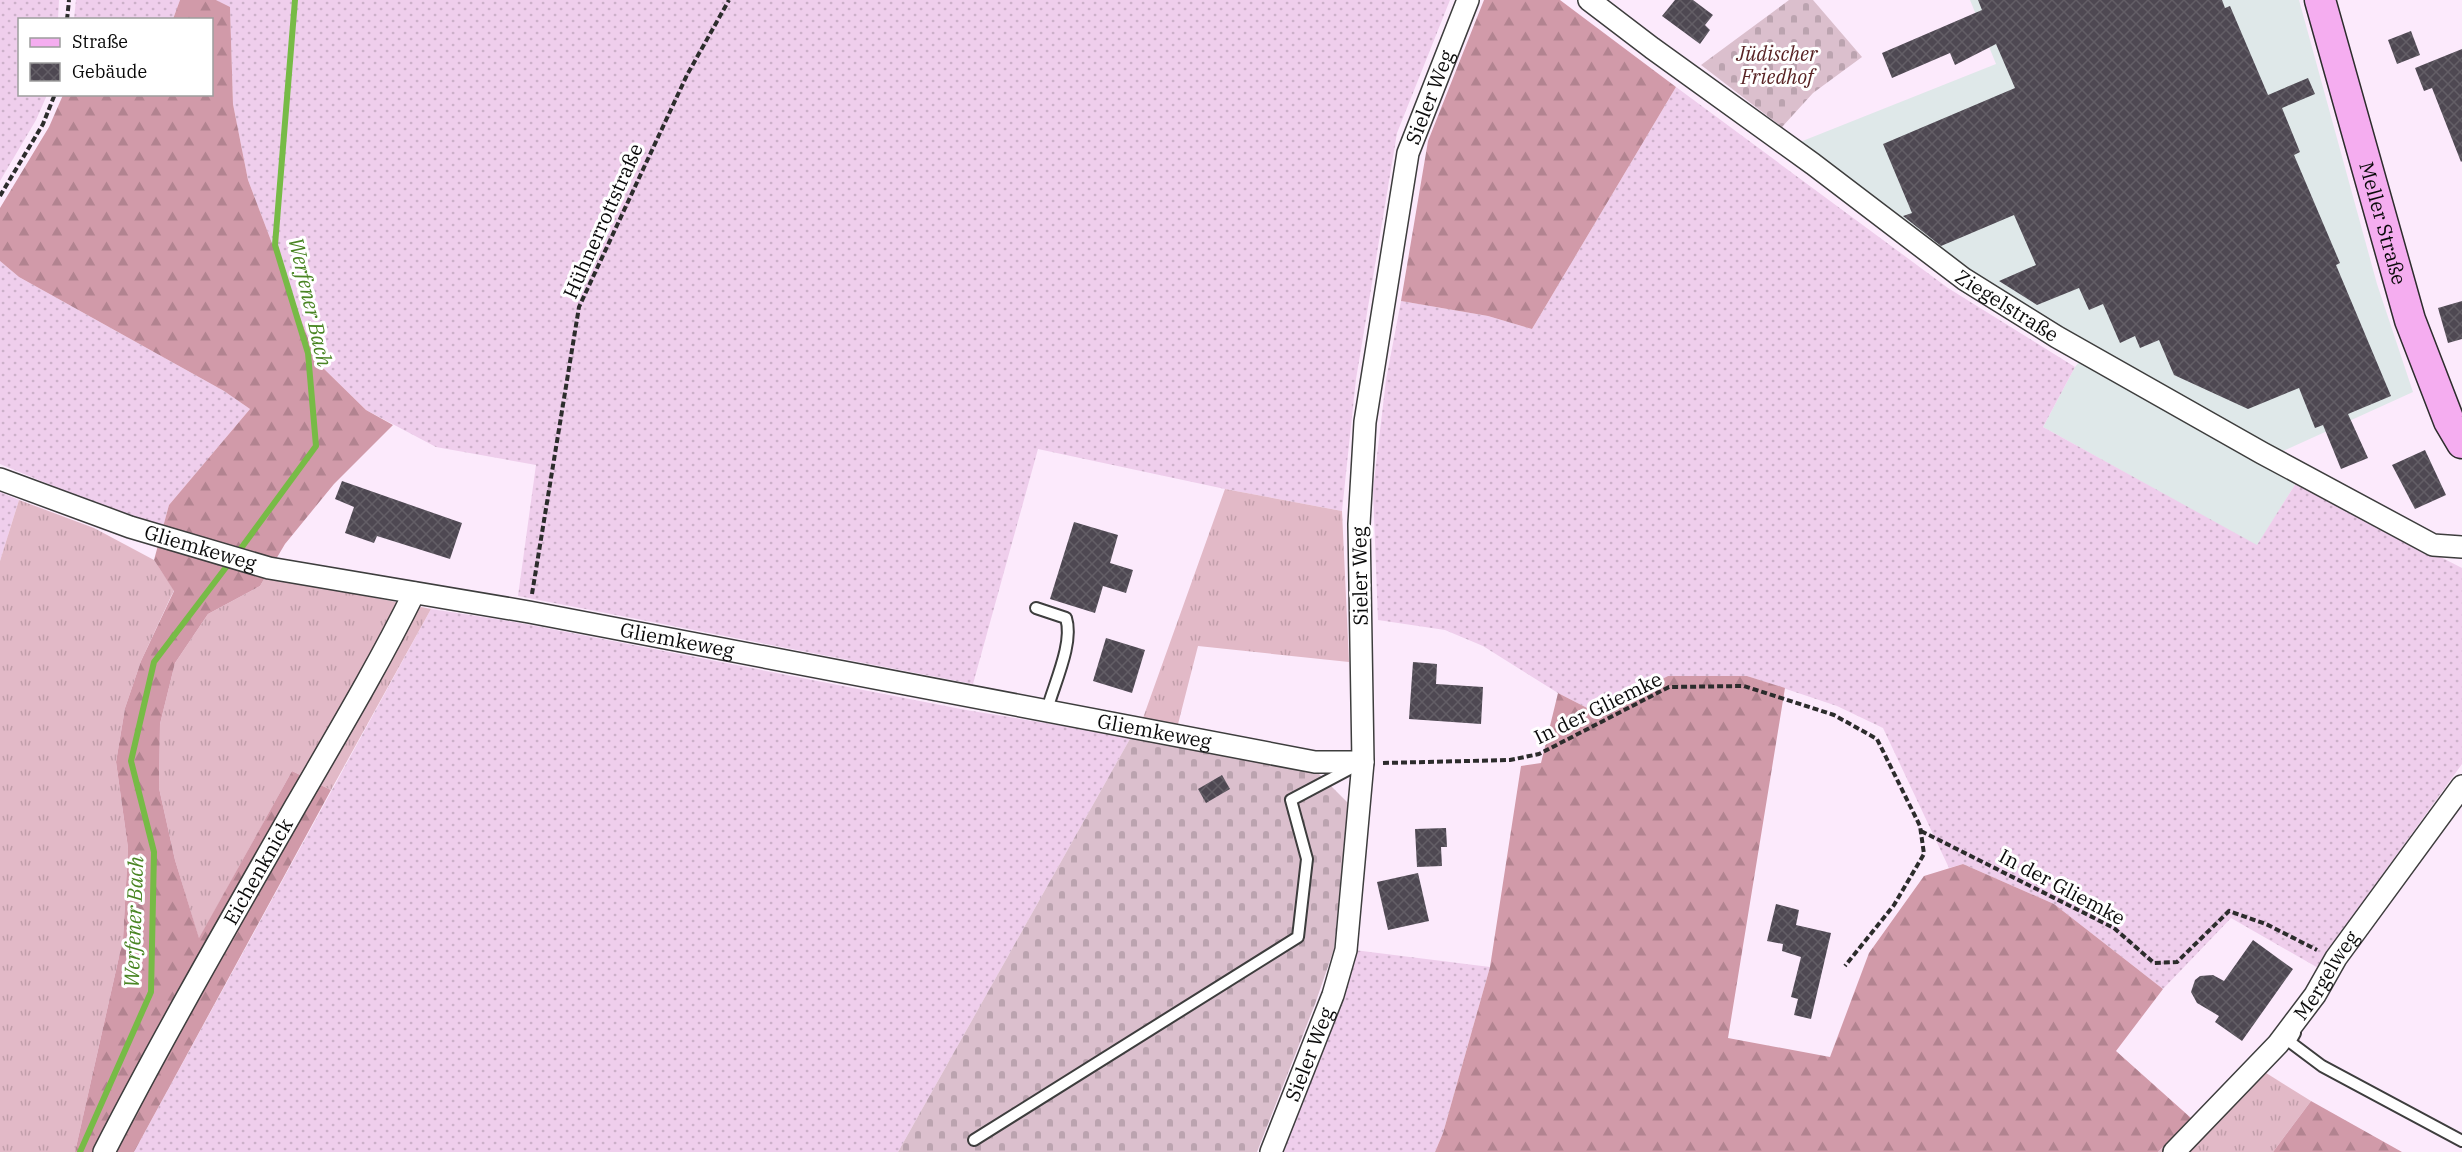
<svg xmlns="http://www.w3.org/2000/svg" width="2462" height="1152" font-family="'IBM Plex Serif',serif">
  <defs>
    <pattern id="farmland-dots" width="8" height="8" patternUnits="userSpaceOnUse" patternTransform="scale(1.5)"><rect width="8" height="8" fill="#efceec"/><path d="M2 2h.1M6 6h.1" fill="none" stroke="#ccb0c9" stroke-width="1.8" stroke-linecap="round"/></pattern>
    <pattern id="grass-tufts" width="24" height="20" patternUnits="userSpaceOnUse" patternTransform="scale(1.5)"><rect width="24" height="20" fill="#e2b9c7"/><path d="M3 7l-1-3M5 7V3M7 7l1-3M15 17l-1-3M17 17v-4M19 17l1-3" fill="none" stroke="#c19eaa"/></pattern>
    <pattern id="forest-firs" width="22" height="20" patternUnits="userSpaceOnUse" patternTransform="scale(1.5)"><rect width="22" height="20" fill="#d19aa9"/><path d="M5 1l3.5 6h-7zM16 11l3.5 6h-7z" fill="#b28390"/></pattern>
    <pattern id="cemetery-stones" width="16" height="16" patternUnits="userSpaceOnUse" patternTransform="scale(1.5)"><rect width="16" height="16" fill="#dbbfcd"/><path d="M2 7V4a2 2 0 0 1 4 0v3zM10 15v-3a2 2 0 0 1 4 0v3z" fill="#bba3af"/></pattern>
    <pattern id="building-cross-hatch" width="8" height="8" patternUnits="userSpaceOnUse" patternTransform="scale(1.5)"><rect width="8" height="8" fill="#4e4852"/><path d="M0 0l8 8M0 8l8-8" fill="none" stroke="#635e66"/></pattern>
  </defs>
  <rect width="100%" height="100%" fill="#fceafc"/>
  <path fill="#dfe8e9" d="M1970,0H2299L2377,284L2413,392L2281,452L2296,483L2257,546L2043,427L2075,367L2091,348L1970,279L1800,142L1996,64Z"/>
  <g fill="url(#farmland-dots)">
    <path d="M0,0H59L58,19L20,20V94L47,95L36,120L0,181Z"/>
    <path d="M76,0H180L173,19H74Z"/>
    <path d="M216,0H1450L1397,133L1356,379L1342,511L1225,489L1038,449L973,684L518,596L536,465L436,447L366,410L317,362L248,180L233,104L230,8Z"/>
    <path d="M1676,87L1948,288L2075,367L2043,427L2257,545L2296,483L2462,568V764L2328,950L2320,969L2231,918L2163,989L2054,904L1963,864L1949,868L1883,728L1837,706L1747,676H1668L1595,712L1558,693L1483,646L1445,630L1378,620L1373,490L1386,380L1401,301L1488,316L1532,329Z"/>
    <path d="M0,261L19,277L224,391L250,409L169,505L162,531L0,464Z"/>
    <path d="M0,492L19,500L0,561Z"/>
    <path d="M431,609L515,622L966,710L1131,737L898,1152H134Z"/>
    <path d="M1354,950L1490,967L1443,1133L1435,1152H1284Z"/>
  </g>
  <g fill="url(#grass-tufts)">
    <path d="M1225,489L1342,511L1349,662L1198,646L1178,724L1143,718Z"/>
    <path d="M19,500L94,528L154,560L174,590L141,661L125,708L116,762L128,848L123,939L75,1152H0V561Z"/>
    <path d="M266,576L431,609L331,790L292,771L199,939L175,860L159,788L160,724L175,663L208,614L260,586Z"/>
    <path d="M2247,1061L2311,1101L2273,1152H2158Z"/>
  </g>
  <g fill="url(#forest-firs)">
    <path d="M180,0H216L230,7L233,104L248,180L317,362L366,410L393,425L334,484L285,544L260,586L208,614L175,663L160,724L159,788L175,860L199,938L292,771L331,790L134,1152H75L123,939L128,848L116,762L125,708L141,661L174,591L154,560L169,505L250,409L224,391L19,277L0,261V208L49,127L63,95L212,94V20L173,19Z"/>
    <path d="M1484,0H1560L1676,87L1532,329L1488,316L1401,301L1428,141Z"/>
    <path d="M1668,676H1747L1785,688L1728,1038L1830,1057L1869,953L1924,876L1963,864L2054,904L2163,989L2116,1051L2191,1118L2158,1152H1435L1443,1133L1490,967L1521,766L1541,763L1558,693L1595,712Z"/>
    <path d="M2311,1101L2402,1152H2273Z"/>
  </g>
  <g fill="url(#cemetery-stones)">
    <path d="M1789,0H1813L1862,57L1813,93L1782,127L1701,65Z"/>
    <path d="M1131,737L1314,769L1348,803L1334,949L1315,1004L1257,1152H898Z"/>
  </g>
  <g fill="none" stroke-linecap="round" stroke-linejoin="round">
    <g stroke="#77bb46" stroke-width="6">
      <path d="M239,551L316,446L308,353L275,245L295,0"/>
      <path d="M80,1152L151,992L154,852L131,761L154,662L227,566"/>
    </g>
  </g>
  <g fill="url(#building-cross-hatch)">
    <path d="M1675,0H1693L1713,15L1705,25L1710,30L1700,44L1662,16Z"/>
    <path d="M1978,0H2222L2225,8L2230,6L2268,95L2308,78L2315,94L2282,108L2300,152L2294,155L2340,263L2336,265L2391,396L2348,414L2368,458L2341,469L2323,425L2315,428L2299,388L2248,409L2174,375L2159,340L2140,348L2135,336L2120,343L2103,304L2089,310L2079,288L2037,305L1999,281L2036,265L2014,215L1941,246L1903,216L1912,213L1883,144L2015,88L1996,44L1955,65L1950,53L1892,78L1882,53L1982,10Z"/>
    <path d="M2411,31L2420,55L2397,64L2388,40Z"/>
    <path d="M2462,49V161L2461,162L2432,88L2424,91L2415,68Z"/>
    <path d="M2462,301V339L2448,343L2438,308Z"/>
    <path d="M2425,450L2446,495L2415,509L2392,465Z"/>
    <path d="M342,481L462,523L450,559L377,536L374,543L345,533L354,507L335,499Z"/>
    <path d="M1074,522L1118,535L1110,563L1133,570L1126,593L1103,586L1095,613L1050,599Z"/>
    <path d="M1106,638L1145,650L1132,693L1093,681Z"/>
    <path d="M1413,662L1437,664L1436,684L1483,687L1481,724L1409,719Z"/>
    <path d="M1222,775L1230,789L1206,803L1198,789Z"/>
    <path d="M1446,828L1447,847H1441L1442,866L1417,867L1415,829Z"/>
    <path d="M1418,873L1429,921L1388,930L1377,882Z"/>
    <path d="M1776,904L1799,910L1796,925L1831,933L1811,1019L1794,1015L1798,999L1791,997L1801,957L1782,951L1783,944L1767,941Z"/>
    <path d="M2253,940L2293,969L2242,1041L2215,1022L2219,1016L2197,1003L2191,992L2195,980L2200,976L2213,975L2224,981Z"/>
  </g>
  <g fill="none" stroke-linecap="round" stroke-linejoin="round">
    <defs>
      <g id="lane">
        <path d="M1036,608L1066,618C1074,643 1054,684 1047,710"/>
        <path d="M2295,1033L2290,1042L2322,1066L2462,1141"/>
        <path d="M974,1140L1298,937L1307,859L1291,800L1355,766"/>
      </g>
      <g id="street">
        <path id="s1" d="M1589,0L1652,48L1813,164L1964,279L2057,337L2262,453L2433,545L2462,547"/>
        <path id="s2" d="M0,479L130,527L269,568L529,612L1315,762H1363"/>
        <path id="s3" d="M104,1152C164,1035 230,921 295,807C336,736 378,666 414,593"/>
        <path id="s4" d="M1271,1152L1333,995L1346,950L1363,762L1359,524L1365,422L1408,153L1468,0"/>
        <path id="s5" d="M2174,1152L2278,1044L2315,995L2336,958L2462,786"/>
      </g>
      <g id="secondary">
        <path id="s6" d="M2320,0L2410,320L2449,421L2462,443"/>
      </g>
    </defs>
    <use href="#lane" stroke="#3d3d3d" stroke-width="14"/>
    <use href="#street" stroke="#3d3d3d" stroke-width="24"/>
    <use href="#secondary" stroke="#2c2c2c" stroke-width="33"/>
    <g stroke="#2c2c2c" stroke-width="4" stroke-dasharray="6 3" stroke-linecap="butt">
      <path d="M67,20L69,0"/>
      <path d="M0,196L43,124L55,94"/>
      <path d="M532,594L579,307L687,75L729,0"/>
      <path d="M1383,763L1510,760L1539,754L1669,687L1744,686L1834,715L1877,739L1920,826L1924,854L1894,905L1845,966"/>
      <path d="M1921,831L2114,928L2154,963L2177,962L2229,911L2266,924L2317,950"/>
    </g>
    <use href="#lane" stroke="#fff" stroke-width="10"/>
    <use href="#street" stroke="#fff" stroke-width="21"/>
    <use href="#secondary" stroke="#f5adf0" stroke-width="30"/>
  </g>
  <g text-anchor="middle" stroke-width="6" stroke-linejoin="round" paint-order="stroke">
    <g font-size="20" font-style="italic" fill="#592425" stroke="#fff">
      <text x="1777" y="61">Jüdischer<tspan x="1777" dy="23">Friedhof</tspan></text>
    </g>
    <g font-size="20" fill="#0a0a0a" stroke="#fff">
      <text dy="7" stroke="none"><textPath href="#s4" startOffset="1077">Sieler Weg</textPath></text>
      <text transform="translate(603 221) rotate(-66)" y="7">Hühnerrottstraße</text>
      <text dy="7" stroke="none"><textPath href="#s6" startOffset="232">Meller Straße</textPath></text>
      <text dy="7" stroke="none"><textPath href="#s1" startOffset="518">Ziegelstraße</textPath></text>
      <text dy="7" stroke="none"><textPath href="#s2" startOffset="212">Gliemkeweg</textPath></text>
      <text transform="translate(1360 576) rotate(-91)" y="7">Sieler Weg</text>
      <text dy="7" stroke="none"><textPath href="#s2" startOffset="698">Gliemkeweg</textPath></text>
      <text transform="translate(1598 708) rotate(-26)" y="7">In der Gliemke</text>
      <text dy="7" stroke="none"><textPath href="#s2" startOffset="1184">Gliemkeweg</textPath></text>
      <text dy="7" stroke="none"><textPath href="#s3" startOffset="320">Eichenknick</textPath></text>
      <text transform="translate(2062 887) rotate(28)" y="7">In der Gliemke</text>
      <text dy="7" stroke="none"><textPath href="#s5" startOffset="234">Mergelweg</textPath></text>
      <text dy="7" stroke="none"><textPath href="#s4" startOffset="105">Sieler Weg</textPath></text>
    </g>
    <g font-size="21" font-style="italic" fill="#498523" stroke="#fff">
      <text transform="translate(310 302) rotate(77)" y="7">Werfener Bach</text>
      <text transform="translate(134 922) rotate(-88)" y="7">Werfener Bach</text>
    </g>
  </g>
  <rect x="18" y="18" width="195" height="78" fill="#ffffff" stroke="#9d9d9d" stroke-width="1.5"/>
  <rect x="30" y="38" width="30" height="9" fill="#f5adf0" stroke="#9d9d9d" stroke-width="1.5"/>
  <text x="72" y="48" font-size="18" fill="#0a0a0a">Straße</text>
  <rect x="30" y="63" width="30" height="18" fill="url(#building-cross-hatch)" stroke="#9d9d9d" stroke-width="1.5"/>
  <text x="72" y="78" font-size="18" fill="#0a0a0a">Gebäude</text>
</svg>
